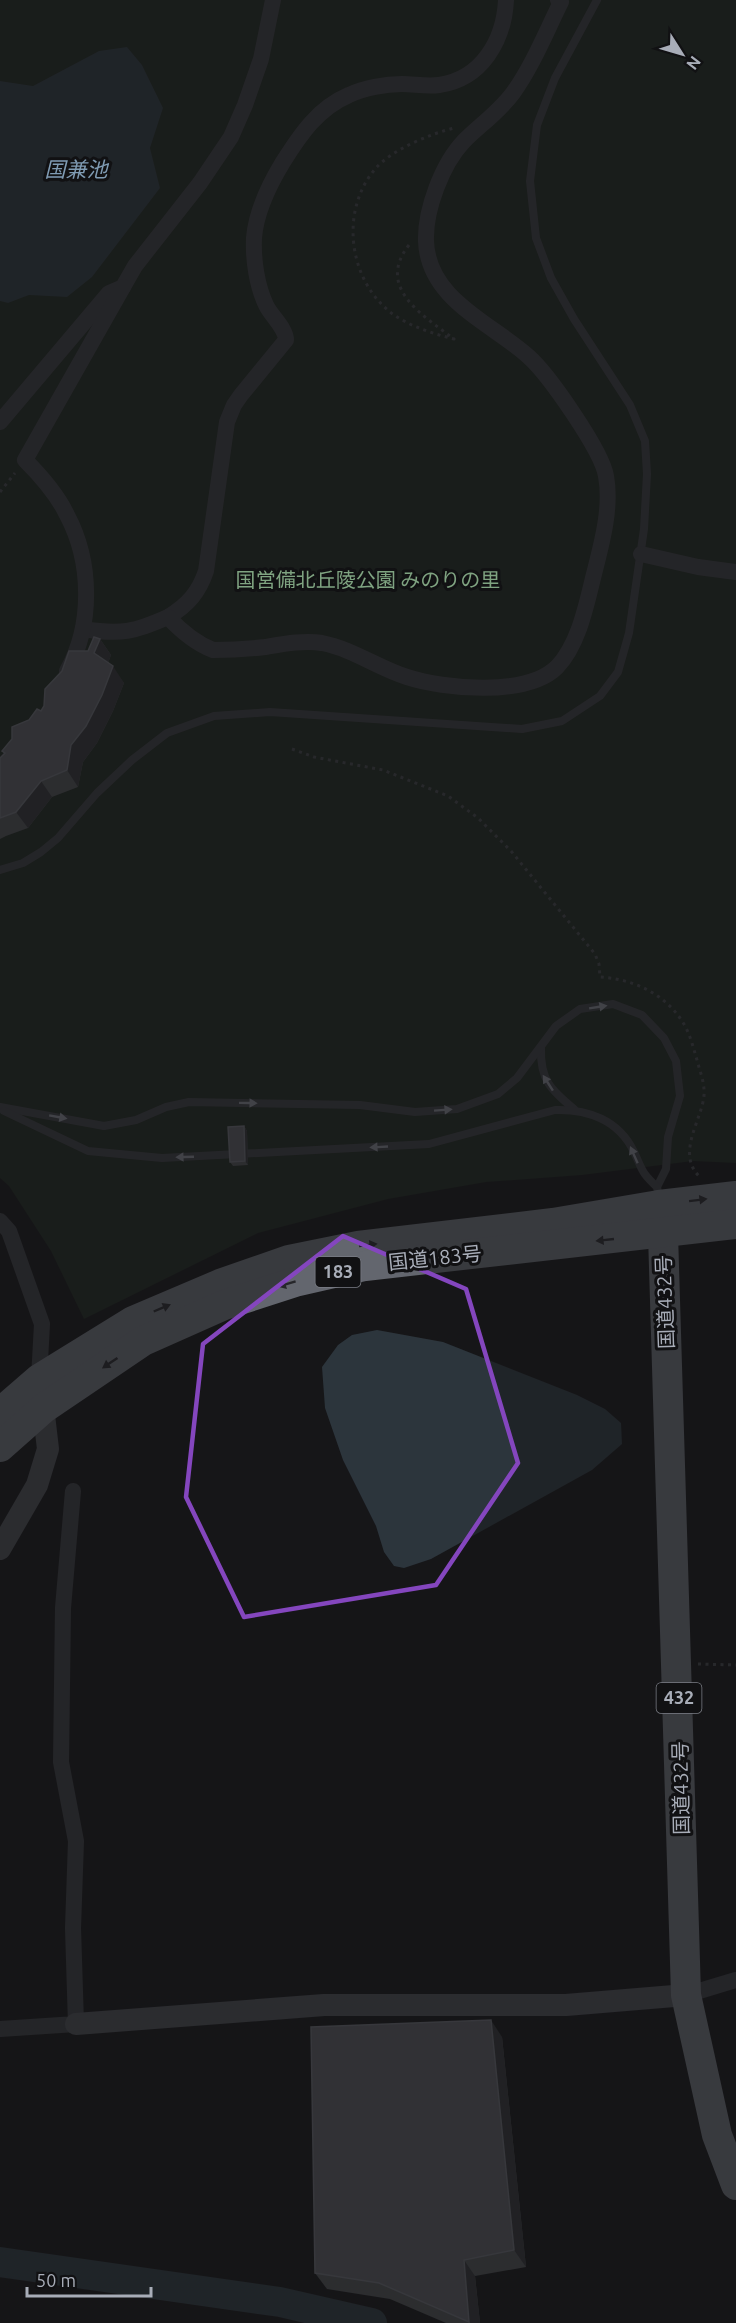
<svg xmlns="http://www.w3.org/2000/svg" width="736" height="2323" font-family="Ubuntu,'Noto Sans JP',sans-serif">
  <rect width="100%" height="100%" fill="#161618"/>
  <path fill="#1e261f" d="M0,0H736V1163L693,1161L582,1175L486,1182L388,1199L258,1233L84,1319L51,1251L9,1186L0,1178Z"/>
  <g fill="#2c353c">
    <path d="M127,47L142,65L163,108L150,148L160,188L92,277L67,297L29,295L8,303L0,301V81L33,86L99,51Z"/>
    <path d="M377,1330L443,1342L577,1395L605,1409L621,1423L622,1444L592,1470L431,1559L404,1568L394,1566L384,1552L376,1526L343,1460L325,1408L322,1367L338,1345L352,1335Z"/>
  </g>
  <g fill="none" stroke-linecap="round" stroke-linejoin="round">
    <path stroke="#2c353c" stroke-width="30" d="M0,2262L280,2302L372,2323"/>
    <g stroke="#3d3f44" stroke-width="3" stroke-dasharray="3 4.5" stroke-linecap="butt">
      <path d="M409,245C375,288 424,316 454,339C434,334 412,327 394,315C348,282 339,210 376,168C393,149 430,134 454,128"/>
      <path d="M0,492L15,473"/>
      <path d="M292,749L314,757L383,770L448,796L478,818L511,851L595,954L599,964L600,977C632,979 664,993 682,1021C690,1033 693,1047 697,1060C700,1072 705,1083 704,1096C701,1122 675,1155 701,1178"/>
      <path d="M698,1664L736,1665"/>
    </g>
    <g stroke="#37383d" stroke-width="8">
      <path d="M0,870L23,863L41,852L58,838L97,793L132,760L167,733L214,716L270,712L522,729L562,721L600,696L618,672L629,633L644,529L647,474L645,441L630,405L574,319L551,278L536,238L530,181L537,125L555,78L597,0"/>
      <path d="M541,1048C540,1080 551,1090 574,1109"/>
      <path d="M0,1107L104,1126L136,1120L166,1107L189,1102L360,1105L415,1112L457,1109L498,1094L517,1078L556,1026L580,1009L613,1004L642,1015L664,1038L676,1061L680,1096L668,1137L666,1169L657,1187"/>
      <path d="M4,1111L88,1151L162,1158L429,1144L555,1110C588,1109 619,1120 634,1152C643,1171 641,1172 657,1187L658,1192"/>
    </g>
    <g stroke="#37383d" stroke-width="16">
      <path d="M0,422L109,293L123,287L135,266L200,183L231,137L245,105L261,59L273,0"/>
      <path d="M641,554L698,567L736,572"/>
      <path d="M168,617C188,605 199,592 206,571L227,422L234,405L241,395L286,340C286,328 271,316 266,305C257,286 253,260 254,238C256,211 269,185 283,162C300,135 318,108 349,95C364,88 385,84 402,84C414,84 427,87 439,85C482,79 504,40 506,0"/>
      <path d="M83,629C121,635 134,632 168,617C181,631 195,643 213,650C231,650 248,649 265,647C283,644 304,640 322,643C353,649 378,668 407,677C444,689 527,697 557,667C578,645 586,607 593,578C601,546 612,509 606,476C602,451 549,375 529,357C492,323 428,300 426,241C425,210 442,164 464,141C480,125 499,112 513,93C533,65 546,32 561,2L558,0"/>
      <path d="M67,671C93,625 92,562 67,515C57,494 41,476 25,460L123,287"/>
      <path d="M0,1221L9,1231L42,1324L39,1379"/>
      <path d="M686,1995L736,1980"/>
      <path d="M0,2029L76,2024L73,1928L76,1841L61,1762L63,1608L73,1491"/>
    </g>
    <g stroke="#45474d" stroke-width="22">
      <path d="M0,1549L37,1485L48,1449L42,1398"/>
      <path d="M76,2024L324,2005H566L686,1995"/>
    </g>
    <g stroke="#63666e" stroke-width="30">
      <path d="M659,1205L663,1234L686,1995L717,2135L736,2185"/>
      <path d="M0,1413L39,1379L133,1321L220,1284L289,1260L358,1246L553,1223L659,1205L736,1196"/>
      <path d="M0,1447L44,1408L143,1341L224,1305L295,1282L365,1266L736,1224"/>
    </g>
  </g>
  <g fill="#47494d">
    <path d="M100,639L111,655L108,663L124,683L113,711L97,743L83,762L78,787L52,797L28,828L6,836L0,839V758L4,754L2,751L29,720L41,711Z"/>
    <path d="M244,1126L247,1131L248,1165L233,1166L230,1162Z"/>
    <path d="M502,2037L526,2267L475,2276L480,2323H446L390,2299L327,2289L315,2273Z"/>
  </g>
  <g fill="#2f3033">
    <path d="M100,639L111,655L106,669L94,653Z"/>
    <path d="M113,666L124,683L113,711L97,743L83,762L78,787L67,770L71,745Z"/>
    <path d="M41,781L52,797L28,828L16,812Z"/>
    <path d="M244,1126L247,1131L248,1165L245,1161Z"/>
    <path d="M491,2020L502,2037L526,2267L514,2250Z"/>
    <path d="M464,2260L475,2276L480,2323H470L469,2322Z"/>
  </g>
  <g fill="#525359" stroke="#5f6168" stroke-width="1.5">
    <path d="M94,637L100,639L94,653L113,666L102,695L86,726L71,745L67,770L41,781L16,812L0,818V758L5,753L2,751L12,739V727L29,720L37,709L41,711L44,706L45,689L62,671L69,651H88Z"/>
    <path d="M244,1126L245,1161L230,1162L228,1127Z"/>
    <path d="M491,2020L514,2250L464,2260L469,2322L379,2283L315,2273L311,2027Z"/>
  </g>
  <defs><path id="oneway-solid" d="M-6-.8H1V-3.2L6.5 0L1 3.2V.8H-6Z" transform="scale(1.5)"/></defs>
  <g fill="#757881">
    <use href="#oneway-solid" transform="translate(598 1007) rotate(-9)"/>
    <use href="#oneway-solid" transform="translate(548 1083) rotate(-123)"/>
    <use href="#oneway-solid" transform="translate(248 1103) rotate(1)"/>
    <use href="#oneway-solid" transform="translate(443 1110) rotate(-4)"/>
    <use href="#oneway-solid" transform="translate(58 1117) rotate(10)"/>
    <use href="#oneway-solid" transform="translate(379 1147) rotate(177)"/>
    <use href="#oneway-solid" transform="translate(634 1155) rotate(-114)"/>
    <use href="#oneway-solid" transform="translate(185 1157) rotate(178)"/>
  </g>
  <g fill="#26262a">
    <use href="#oneway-solid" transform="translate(698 1200) rotate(-7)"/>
    <use href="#oneway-solid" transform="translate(605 1240) rotate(174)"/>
    <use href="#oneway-solid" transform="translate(368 1245) rotate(-7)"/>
    <use href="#oneway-solid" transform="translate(287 1284) rotate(163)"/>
    <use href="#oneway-solid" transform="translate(162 1308) rotate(-23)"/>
    <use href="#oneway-solid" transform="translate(110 1363) rotate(146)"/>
  </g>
  <path d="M0 0H736V2323H0ZM343,1236L466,1289L518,1463L436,1585L244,1617L186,1497L203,1344Z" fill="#161618" fill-opacity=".55" fill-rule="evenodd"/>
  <path fill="none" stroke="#8446be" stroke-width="4.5" stroke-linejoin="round" d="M343,1236L466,1289L518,1463L436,1585L244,1617L186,1497L203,1344Z"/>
  <g text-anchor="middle" stroke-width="6" stroke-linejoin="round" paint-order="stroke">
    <g fill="#111113" stroke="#7b7e86" stroke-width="1.5">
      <rect x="315.5" y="1257" width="45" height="30" rx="4.5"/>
      <rect x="656.5" y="1683" width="45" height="30" rx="4.5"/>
    </g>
    <g font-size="18" font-weight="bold" fill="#a8adb8">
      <text x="338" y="1278">183</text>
      <text x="679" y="1704">432</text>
    </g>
    <g font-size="20" fill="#7fa381" stroke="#111113">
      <text x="368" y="587">国営備北丘陵公園 みのりの里</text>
    </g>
    <g font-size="20" fill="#a8adb8" stroke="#111113">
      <text transform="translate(435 1258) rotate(-6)" y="7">国道183号</text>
      <text transform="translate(665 1302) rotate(-92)" y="7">国道432号</text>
      <text transform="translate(681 1788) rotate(-91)" y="7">国道432号</text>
    </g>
    <g font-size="21" font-style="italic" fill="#7f9bb3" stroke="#111113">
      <text x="76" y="177">国兼池</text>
    </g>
  </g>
  <g transform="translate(682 54) rotate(127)" stroke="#111113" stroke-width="4.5" paint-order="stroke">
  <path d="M0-4.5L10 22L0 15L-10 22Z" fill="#a8adb8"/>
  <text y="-9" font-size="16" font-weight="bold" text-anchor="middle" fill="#a8adb8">N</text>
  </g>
  <path d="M27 2287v9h124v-9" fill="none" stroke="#a8adb8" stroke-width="3"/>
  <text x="36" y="2287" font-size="18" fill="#a8adb8" stroke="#111113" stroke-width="4.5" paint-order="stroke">50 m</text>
</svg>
